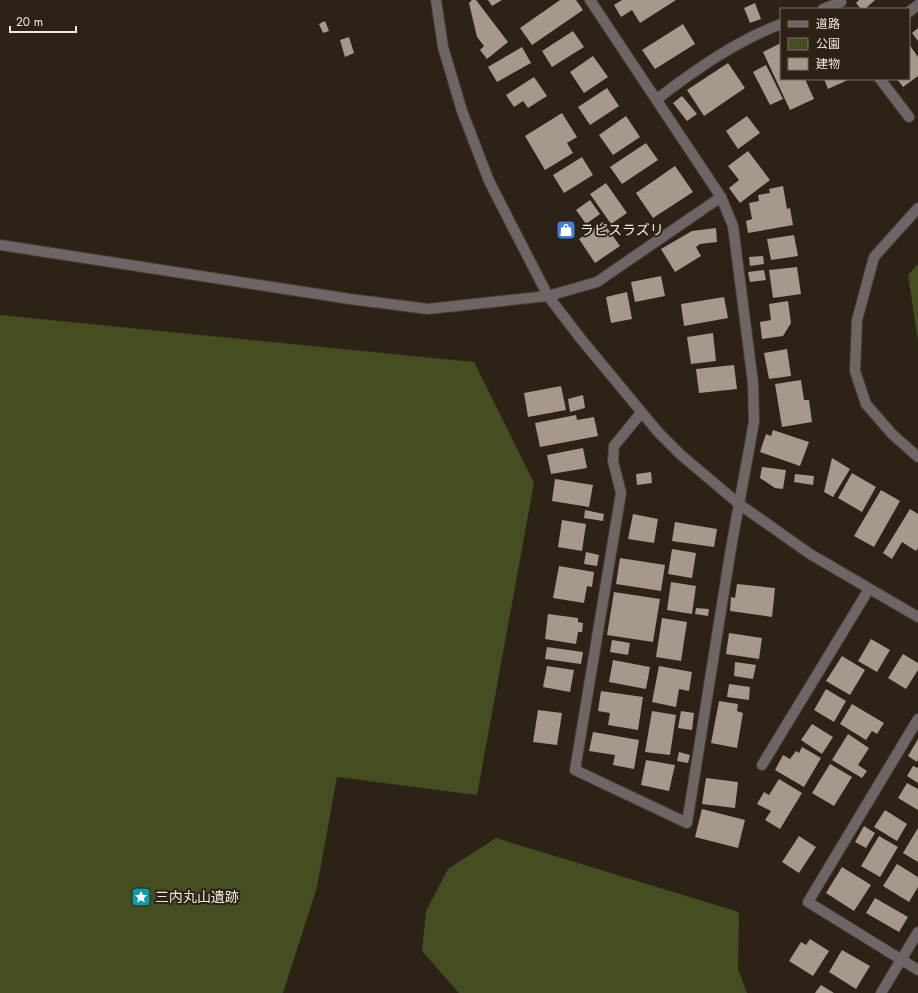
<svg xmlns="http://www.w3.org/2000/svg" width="918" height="993" font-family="Jost,'Noto Sans JP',sans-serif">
  <rect width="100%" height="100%" fill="#2d2216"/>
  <g fill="#454e21">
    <path d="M918,264V341L908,275Z"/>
    <path d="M0,315L474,362L534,483L477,795L337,777L317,887L283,993H0Z"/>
    <path d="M496,838L739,912L738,969L747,993H459L422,951L426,911L448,869Z"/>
  </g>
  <g fill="#a6988a">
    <path d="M472,0H476L508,42L487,59L480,50L484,46L477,37L469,3Z"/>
    <path d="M488,0H502L492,6Z"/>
    <path d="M560,0H576L583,10L532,45L520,28Z"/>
    <path d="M622,0H676L640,23L632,10L621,17L614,5Z"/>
    <path d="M859,0H875L865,9H861L856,3Z"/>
    <path d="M755,3L761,19L750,23L744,8Z"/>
    <path d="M325,21L329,31L323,33L319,24Z"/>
    <path d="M683,24L695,44L655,69L642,50Z"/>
    <path d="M918,28V41L912,33Z"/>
    <path d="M573,31L584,47L552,67L542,51Z"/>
    <path d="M349,37L354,53L345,57L340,40Z"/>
    <path d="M781,43V79H805L814,99L790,110L763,52Z"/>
    <path d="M909,44L918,57V76L903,87L897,79H909Z"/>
    <path d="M522,47L531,63L497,82L488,67Z"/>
    <path d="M593,56L608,77L584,93L570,72Z"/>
    <path d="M728,63L745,88L704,116L687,90Z"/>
    <path d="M766,65L783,99L770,105L753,72Z"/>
    <path d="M534,77L547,96L528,108L523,101L514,107L506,95Z"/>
    <path d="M824,79H850L828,89Z"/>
    <path d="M607,88L619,106L590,125L578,107Z"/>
    <path d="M682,96L697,114L687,121L673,103Z"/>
    <path d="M562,113L577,137L567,143L573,153L545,170L525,136Z"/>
    <path d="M626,116L640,137L613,155L599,135Z"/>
    <path d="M747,116L760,133L738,149L726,131Z"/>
    <path d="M646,143L658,160L622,184L610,167Z"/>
    <path d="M748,151L770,180L740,203L729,188L739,180L728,166Z"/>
    <path d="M582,157L593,175L564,193L553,175Z"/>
    <path d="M675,166L693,192L653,218L636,193Z"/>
    <path d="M606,183L627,213L611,224L590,194Z"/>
    <path d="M783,186L787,209L790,208L793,225L748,233L746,221L752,219L749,203L759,201L758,195L770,193L769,189Z"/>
    <path d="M590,200L600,214L586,224L576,210Z"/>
    <path d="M603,222L620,246L595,263L579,239Z"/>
    <path d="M716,228L717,242L700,244L696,247L701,256L675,272L661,249L692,231Z"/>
    <path d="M794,235L798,256L771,260L767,239Z"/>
    <path d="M763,256L764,264L750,266L749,257Z"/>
    <path d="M797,267L801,294L773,298L769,270Z"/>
    <path d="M764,270L766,280L750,282L748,272Z"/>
    <path d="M661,276L665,296L635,302L631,282Z"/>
    <path d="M627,292L632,319L611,323L606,297Z"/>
    <path d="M724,297L728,318L684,326L681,304Z"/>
    <path d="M788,301L791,323L783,336L762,339L760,322L771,320L769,304Z"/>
    <path d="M713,333L716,361L691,364L687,337Z"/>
    <path d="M787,349L791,376L769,379L764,353Z"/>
    <path d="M734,365L737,389L699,393L696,369Z"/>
    <path d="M801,380L804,400H809L812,422L782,427L775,384Z"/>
    <path d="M561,386L566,410L528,417L524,393Z"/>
    <path d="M583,395L585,408L570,412L568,399Z"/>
    <path d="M576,415L577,420L594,417L598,436L540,447L535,423Z"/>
    <path d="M773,430L809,442L800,466L760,452L766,434L771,436Z"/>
    <path d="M583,448L587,468L551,474L547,455Z"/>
    <path d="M832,458L850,469L833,497L824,492Z"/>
    <path d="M762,467L786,470L783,489L775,488L760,478Z"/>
    <path d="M651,472L652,483L637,485L636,474Z"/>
    <path d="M852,473L876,487L862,512L838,498Z"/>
    <path d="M795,474L814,476L813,485L794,482Z"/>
    <path d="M555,479L593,485L589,507L552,501Z"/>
    <path d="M881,490L900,501L874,547L854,536Z"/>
    <path d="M910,509L918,514V548L916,551L902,542L892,559L883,553Z"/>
    <path d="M585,510L604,514L603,521L584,518Z"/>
    <path d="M633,514L658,519L654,543L628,539Z"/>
    <path d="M562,520L586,524L582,551L558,547Z"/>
    <path d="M675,522L717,529L714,547L672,541Z"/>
    <path d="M672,549L696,553L692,578L668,574Z"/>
    <path d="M586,552L599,555L597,566L584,564Z"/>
    <path d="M620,558L665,565L661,591L616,584Z"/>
    <path d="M559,566L594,572L592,587L587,586L584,603L553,598Z"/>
    <path d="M671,582L696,586L692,614L667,610Z"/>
    <path d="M737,584L775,588L772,617L730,611L731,597L735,598Z"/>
    <path d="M614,592L660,599L653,642L607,635Z"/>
    <path d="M696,608L709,609L708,616L695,614Z"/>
    <path d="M548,614L578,618V622L583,623L582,632H578L576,644L545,639Z"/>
    <path d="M662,618L687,622L681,661L656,657Z"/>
    <path d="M729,633L762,638L759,659L726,654Z"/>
    <path d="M871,639L890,650L877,672L858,661Z"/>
    <path d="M612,640L630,643L628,655L610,652Z"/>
    <path d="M547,647L583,652L581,664L545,659Z"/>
    <path d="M903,654L918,663V670L906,689L888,678Z"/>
    <path d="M842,656L865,670L850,695L826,681Z"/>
    <path d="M613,660L650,667L646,689L609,682Z"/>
    <path d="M735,662L756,665L753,679L734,676Z"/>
    <path d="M547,666L574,670L570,692L543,687Z"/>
    <path d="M659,666L692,672L689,691L679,689L676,707L652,702Z"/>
    <path d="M729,684L750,687L749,700L727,697Z"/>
    <path d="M826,689L846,701L834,722L814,710Z"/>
    <path d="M601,691L643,697L638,730L608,725L610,713L598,711Z"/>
    <path d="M719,701L738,704L737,711L743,713L737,748L711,743Z"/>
    <path d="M852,704L884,723L877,734L872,731L866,740L840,724Z"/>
    <path d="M538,710L562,713L557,745L533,742Z"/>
    <path d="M652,711L676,715L670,755L645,752Z"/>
    <path d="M681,711L694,713L692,730L678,728Z"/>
    <path d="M812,724L833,737L822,754L801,740Z"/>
    <path d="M593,732L639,740L634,769L613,765L615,755L589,751Z"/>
    <path d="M848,734L869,748L858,765L867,771L862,778L832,760Z"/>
    <path d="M918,739V759L917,762L908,756Z"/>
    <path d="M802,747L821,758L804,787L775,770L783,755L790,759L796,751L799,753Z"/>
    <path d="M679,752L690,755L688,763L677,761Z"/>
    <path d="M646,760L675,765L669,791L641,785Z"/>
    <path d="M830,764L852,777L834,806L812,793Z"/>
    <path d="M913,766L918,768V783L907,776Z"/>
    <path d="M706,778L738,782L735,808L702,804Z"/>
    <path d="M779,779L802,793L780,829L765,820L771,811L757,804L764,792L769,795Z"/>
    <path d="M907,783L918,789V810L898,798Z"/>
    <path d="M702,809L745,820L738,848L695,837Z"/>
    <path d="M885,810L907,824L897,841L874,827Z"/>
    <path d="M864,826L875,833L866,848L855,842Z"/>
    <path d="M918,828V862L903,853Z"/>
    <path d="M799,836L816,847L799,873L782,862Z"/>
    <path d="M879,836L898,847L880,877L861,866Z"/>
    <path d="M897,864L918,877V887L909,902L883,886Z"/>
    <path d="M842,867L871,885L854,911L826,893Z"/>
    <path d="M875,898L908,917L899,932L866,913Z"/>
    <path d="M810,939L829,951L813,976L789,961L801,942L806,945Z"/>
    <path d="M842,950L870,966L856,989L829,972Z"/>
    <path d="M821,985L834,993H815Z"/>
  </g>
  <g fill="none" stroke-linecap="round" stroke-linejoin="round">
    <defs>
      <g id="minor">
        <path d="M436,0L443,47L462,111L489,181L548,296L581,339L658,432L681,455L739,504L810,554L918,617"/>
        <path d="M590,0L721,197L733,226L753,383L754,422L731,548L687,823L575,770L621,493L613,461L614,446L641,413"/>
        <path d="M823,9L841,2"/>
        <path d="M909,12L918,5"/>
        <path d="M880,79L909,117"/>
        <path d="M657,99C695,70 736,41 781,24"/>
        <path d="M918,208L874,257L857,320L855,371L866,404L892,434L918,457"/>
        <path d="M0,245L350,299L428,309L548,296L597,282L721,197"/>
        <path d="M918,719L808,902L918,970"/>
        <path d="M762,765L869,589"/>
        <path d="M881,993L918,932"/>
      </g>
    </defs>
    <use href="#minor" stroke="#483e32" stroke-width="12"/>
    <use href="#minor" stroke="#6e6567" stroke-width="10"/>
  </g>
  <defs>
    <symbol id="shop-square" viewBox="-11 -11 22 22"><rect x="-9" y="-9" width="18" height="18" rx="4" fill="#3f7fe0" stroke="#2d2216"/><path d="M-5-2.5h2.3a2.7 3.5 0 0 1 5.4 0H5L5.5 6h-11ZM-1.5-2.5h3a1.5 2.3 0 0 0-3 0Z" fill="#fff"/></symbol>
    <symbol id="sight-square" viewBox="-11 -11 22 22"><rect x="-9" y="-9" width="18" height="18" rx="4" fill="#0f9aa8" stroke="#2d2216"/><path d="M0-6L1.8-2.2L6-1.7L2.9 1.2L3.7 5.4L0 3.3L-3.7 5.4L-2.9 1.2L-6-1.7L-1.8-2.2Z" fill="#fff"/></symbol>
  </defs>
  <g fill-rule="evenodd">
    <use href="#shop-square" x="555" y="219" width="22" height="22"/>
    <use href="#sight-square" x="130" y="886" width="22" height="22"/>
  </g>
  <g text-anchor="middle" stroke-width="4" stroke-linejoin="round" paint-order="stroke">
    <g font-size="14" fill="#f0e8e0" stroke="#2d2216" text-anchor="start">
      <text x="580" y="235">ラピスラズリ</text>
      <text x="155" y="902">三内丸山遺跡</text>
    </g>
  </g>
  <rect x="780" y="8" width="130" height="72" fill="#2d2216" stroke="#7b7167"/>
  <rect x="788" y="21" width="20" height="6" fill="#6e6567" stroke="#7b7167"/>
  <text x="816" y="28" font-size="12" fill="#f0e8e0">道路</text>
  <rect x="788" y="38" width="20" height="12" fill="#454e21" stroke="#7b7167"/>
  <text x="816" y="48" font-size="12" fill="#f0e8e0">公園</text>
  <rect x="788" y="58" width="20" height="12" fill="#a6988a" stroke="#7b7167"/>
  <text x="816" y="68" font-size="12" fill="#f0e8e0">建物</text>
  <path d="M10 26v6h66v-6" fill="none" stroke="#f0e8e0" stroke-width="2"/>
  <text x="16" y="26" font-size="12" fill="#f0e8e0" stroke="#2d2216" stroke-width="3" paint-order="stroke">20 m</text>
</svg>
